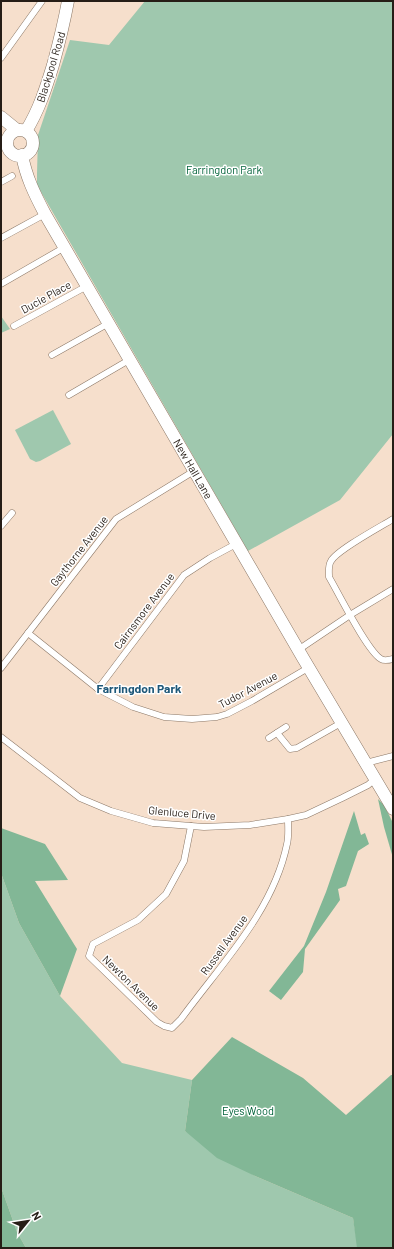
<svg xmlns="http://www.w3.org/2000/svg" width="394" height="1249" font-family="Barlow,sans-serif">
  <rect width="100%" height="100%" fill="#f6dfcc"/>
  <g fill="#9fc8ae">
    <path d="M145,1H393V434L340,500L248,551L37,185V174L38,135L70,40L109,45Z"/>
    <path d="M1,316L10,329L1,333Z"/>
    <path d="M53,410L71,444L40,461L36,462L30,459L15,430Z"/>
    <path d="M1,873L19,923L60,996L122,1063L192,1080L185,1131L255,1176L353,1218L358,1248H26L17,1232L1,1187Z"/>
  </g>
  <g fill="#82b796">
    <path d="M378,799L384,805L393,823V858L384,827Z"/>
    <path d="M354,811L361,835L365,833L369,844L358,851L346,886L338,889L340,900L305,949L303,972L281,1000L269,991L304,946L326,892Z"/>
    <path d="M1,828L45,844L68,880L35,881L77,949L60,996L19,923L1,873Z"/>
    <path d="M232,1037L303,1078L346,1115L391,1075H393V1248H357L353,1218L255,1176L217,1158L185,1131L192,1080Z"/>
    <path d="M1,1187L17,1232L26,1248H1Z"/>
  </g>
  <g fill="none" stroke-linecap="round" stroke-linejoin="round">
    <defs>
      <g id="street">
        <path d="M1,58L42,1"/>
        <path d="M1,182L12,176"/>
        <path d="M1,238L45,214"/>
        <path d="M1,284L65,247"/>
        <path d="M14,326L87,286"/>
        <path d="M52,355L109,323"/>
        <path d="M69,395L129,360"/>
        <path d="M393,519C380,527 337,550 331,561C328,566 329,571 329,577C338,592 367,651 381,659C384,661 389,660 393,659"/>
        <path d="M1,526L12,513"/>
        <path d="M28,633L98,689L133,707L164,717L192,719L217,717L227,714L252,701L308,668"/>
        <path d="M298,650L350,615L393,589"/>
        <path d="M1,668L116,519L194,471"/>
        <path d="M98,689L184,575L210,558L236,544"/>
        <path d="M277,733L290,749L297,748L341,723"/>
        <path d="M1,737L80,798L111,811L153,823L204,827L250,825L288,819L306,815L342,798L368,785L375,779"/>
        <path d="M269,738L286,727"/>
        <path d="M366,763L393,756"/>
        <path d="M191,826L184,861L166,894L138,920L93,944L89,956L157,1022L164,1026L172,1028L181,1019C221,964 273,912 287,844C289,836 288,827 288,819"/>
      </g>
      <g id="highway">
        <path d="M1,117L17,130"/>
        <circle cx="20" cy="143" r="13"/>
        <path d="M26,131C39,110 46,88 53,65C59,43 64,23 68,1"/>
        <path d="M22,155C26,177 35,195 45,214L303,658L393,809"/>
      </g>
    </defs>
    <use href="#street" stroke="#8c7867" stroke-width="7"/>
    <use href="#highway" stroke="#8c7867" stroke-width="13"/>
    <use href="#street" stroke="#fff" stroke-width="6"/>
    <use href="#highway" stroke="#fff" stroke-width="12"/>
  </g>
  <g text-anchor="middle" stroke-width="3" stroke-linejoin="round" paint-order="stroke">
    <g font-size="11" fill="#261d16" stroke="#fff">
      <text transform="translate(51 67) rotate(-73)" y="4">Blackpool Road</text>
      <text transform="translate(46 297) rotate(-29)" y="4">Ducie Place</text>
      <text transform="translate(193 469) rotate(60)" y="4">New Hall Lane</text>
      <text transform="translate(79 551) rotate(-52)" y="4">Gaythorne Avenue</text>
      <text transform="translate(144 611) rotate(-53)" y="4">Cairnsmore Avenue</text>
      <text transform="translate(248 690) rotate(-28)" y="4">Tudor Avenue</text>
      <text transform="translate(182 813) rotate(5)" y="4">Glenluce Drive</text>
      <text transform="translate(224 945) rotate(-54)" y="4">Russell Avenue</text>
      <text transform="translate(131 983) rotate(44)" y="4">Newton Avenue</text>
    </g>
    <g font-size="11" fill="#016239" stroke="#fff">
      <text x="224" y="174">Farringdon Park</text>
      <text x="248" y="1115">Eyes Wood</text>
    </g>
    <g font-size="12" font-weight="bold" fill="#1e5879" stroke="#fff">
      <text x="139" y="693">Farringdon Park</text>
    </g>
  </g>
  <rect width="394" height="1249" fill="none" stroke="#261d16" stroke-width="4"/>
  <g transform="translate(28 1221) rotate(60)" stroke="#ffffff" stroke-width="3" paint-order="stroke">
  <path d="M0-3L7 15L0 10L-7 15Z" fill="#261d16"/>
  <text y="-6" font-size="11" font-weight="bold" text-anchor="middle" fill="#261d16">N</text>
  </g>
</svg>
